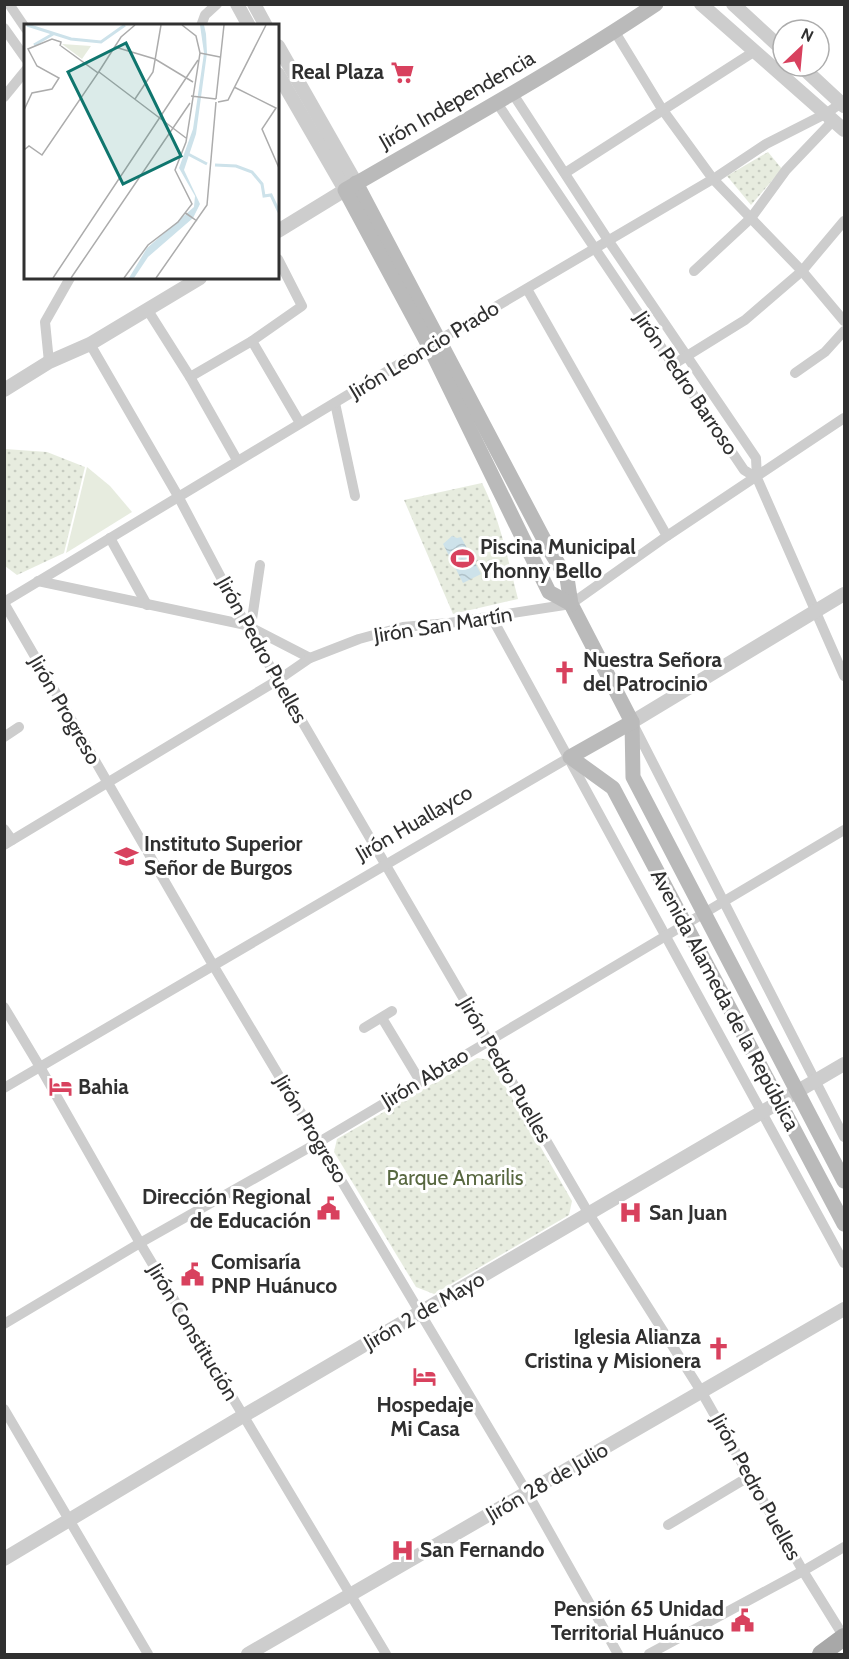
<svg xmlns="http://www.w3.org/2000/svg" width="849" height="1659" font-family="Cabin,sans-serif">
  <defs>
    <pattern id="park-dots" width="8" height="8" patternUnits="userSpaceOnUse" patternTransform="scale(1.5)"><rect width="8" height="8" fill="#e7ecdf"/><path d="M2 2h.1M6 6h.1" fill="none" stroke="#c6cbc0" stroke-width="1.8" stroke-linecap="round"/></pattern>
    <pattern id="water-waves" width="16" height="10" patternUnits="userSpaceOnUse" patternTransform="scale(1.5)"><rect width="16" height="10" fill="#cde2ea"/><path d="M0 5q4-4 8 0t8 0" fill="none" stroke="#b0c2c9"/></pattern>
  </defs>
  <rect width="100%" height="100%" fill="#fff"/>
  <path fill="#e7ecdf" d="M87,467L110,486L132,512L66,553Z"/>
  <g fill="url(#park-dots)">
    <path d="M768,152L782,169L751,205L727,176Z"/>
    <path d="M5,449L47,452L85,467L64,553L17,575L5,566Z"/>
    <path d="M482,483C500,519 508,560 518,599L453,614L404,500Z"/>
    <path d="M477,1058L490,1060L572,1201L569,1215L434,1294L416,1287L334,1152L337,1139Z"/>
  </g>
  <path fill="url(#water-waves)" d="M452,536L457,538L461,537L481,574L463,583L443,544Z"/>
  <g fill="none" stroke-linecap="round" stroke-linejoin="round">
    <g stroke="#cdcdcd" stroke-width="10">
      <path d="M9,4L26,29"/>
      <path d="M201,26L205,15L217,4"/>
      <path d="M4,28L26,59"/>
      <path d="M615,32L662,109L713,179L802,271L844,321"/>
      <path d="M513,94L608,240L756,458L757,478"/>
      <path d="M4,97L26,70"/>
      <path d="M497,103L744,470L757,478L844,676"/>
      <path d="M565,173L755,51"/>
      <path d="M694,271L751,218L786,170L828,126L830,122L827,114"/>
      <path d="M527,289L667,536"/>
      <path d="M147,309L190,377L237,460"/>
      <path d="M252,341L300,423"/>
      <path d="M90,344L178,496L246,625L589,1214L701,1391L803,1571L844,1637"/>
      <path d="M49,362L45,322L70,278"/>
      <path d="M674,364L745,320L802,271L844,221"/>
      <path d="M795,373L825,352L844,331"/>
      <path d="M190,377L252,341L302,306L278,259"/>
      <path d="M335,403L355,496"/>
      <path d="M110,538L147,605"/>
      <path d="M38,581L246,625L310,658"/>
      <path d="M4,602L429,346L718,176L766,144L827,113L844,101"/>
      <path d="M4,603L213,965L528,1494L618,1654"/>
      <path d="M491,616L844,1263"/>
      <path d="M251,626L260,565"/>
      <path d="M634,726L844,1137"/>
      <path d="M4,737L19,727"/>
      <path d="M4,829L12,840"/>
      <path d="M4,845L278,680L310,658L359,639L403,627L449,623L571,604L667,536L844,418"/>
      <path d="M4,1007L40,1067L140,1243L386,1654"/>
      <path d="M382,1018L420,1081"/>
      <path d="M364,1028L392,1011"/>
      <path d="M4,1088L570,757"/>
      <path d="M4,1324L140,1243L319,1142L844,830"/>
      <path d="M4,1409L148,1654"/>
      <path d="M668,1525L750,1476"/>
      <path d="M649,1654L803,1571L844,1547"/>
    </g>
    <g stroke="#cdcdcd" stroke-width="14">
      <path d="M237,4L249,26"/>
      <path d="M254,4L266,26"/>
      <path d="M701,4L844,130"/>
      <path d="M733,4L783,50"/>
      <path d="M278,46L356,183"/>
      <path d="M801,66L844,106"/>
      <path d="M278,74L345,190L278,231"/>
      <path d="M4,390L49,362L90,344L200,278"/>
      <path d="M632,722L844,594"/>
      <path d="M4,1559L243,1416L844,1064"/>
      <path d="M248,1654L844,1309"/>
    </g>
    <g stroke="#bababa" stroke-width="15">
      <path d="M356,183L549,549L567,578L571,604L632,722L633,777L844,1181"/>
      <path d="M571,604L549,592L429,346L345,190C450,129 556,71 656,4"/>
      <path d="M632,722L570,757L613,788L844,1224"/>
    </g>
    <path stroke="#a8a8a8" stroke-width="18" d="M821,1654L844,1637"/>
  </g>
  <defs>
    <symbol id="supermarket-bare" viewBox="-9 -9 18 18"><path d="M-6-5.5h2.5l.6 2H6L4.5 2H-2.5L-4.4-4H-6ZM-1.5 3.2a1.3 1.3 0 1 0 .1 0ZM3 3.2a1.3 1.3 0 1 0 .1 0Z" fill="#d8415e" stroke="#fff" stroke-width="2.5" paint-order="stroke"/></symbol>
    <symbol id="stadium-bare" viewBox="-9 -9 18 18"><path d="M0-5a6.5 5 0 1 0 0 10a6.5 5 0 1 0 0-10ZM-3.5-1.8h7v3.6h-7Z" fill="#d8415e" stroke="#fff" stroke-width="2.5" paint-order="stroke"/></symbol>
    <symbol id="church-bare" viewBox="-9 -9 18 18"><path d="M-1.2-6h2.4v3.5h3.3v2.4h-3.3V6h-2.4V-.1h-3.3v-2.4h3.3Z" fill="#d8415e" stroke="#fff" stroke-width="2.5" paint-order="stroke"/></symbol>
    <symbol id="university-bare" viewBox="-9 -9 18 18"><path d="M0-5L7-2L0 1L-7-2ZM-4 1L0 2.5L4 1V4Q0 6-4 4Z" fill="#d8415e" stroke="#fff" stroke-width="2.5" paint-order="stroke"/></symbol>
    <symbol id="hotel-bare" viewBox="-9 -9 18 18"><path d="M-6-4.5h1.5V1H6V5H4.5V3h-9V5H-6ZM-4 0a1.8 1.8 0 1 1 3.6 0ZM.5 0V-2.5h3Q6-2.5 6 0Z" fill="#d8415e" stroke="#fff" stroke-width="2.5" paint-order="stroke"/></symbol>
    <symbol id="civic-bare" viewBox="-9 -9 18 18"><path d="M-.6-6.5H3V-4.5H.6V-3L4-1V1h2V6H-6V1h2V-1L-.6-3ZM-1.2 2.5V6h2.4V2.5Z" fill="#d8415e" stroke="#fff" stroke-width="2.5" paint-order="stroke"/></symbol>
    <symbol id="hospital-bare" viewBox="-9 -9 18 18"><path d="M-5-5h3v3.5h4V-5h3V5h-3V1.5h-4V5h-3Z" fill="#d8415e" stroke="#fff" stroke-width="2.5" paint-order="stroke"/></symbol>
  </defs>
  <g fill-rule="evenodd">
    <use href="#supermarket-bare" x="386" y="56" width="33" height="33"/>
    <use href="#stadium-bare" x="446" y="542" width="33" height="33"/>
    <use href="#church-bare" x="548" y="656" width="33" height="33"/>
    <use href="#university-bare" x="110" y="840" width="33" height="33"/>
    <use href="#hotel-bare" x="44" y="1070" width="33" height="33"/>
    <use href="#civic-bare" x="312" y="1192" width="33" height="33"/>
    <use href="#hospital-bare" x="614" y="1196" width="33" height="33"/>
    <use href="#civic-bare" x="176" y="1258" width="33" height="33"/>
    <use href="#church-bare" x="702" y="1332" width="33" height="33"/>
    <use href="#hotel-bare" x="408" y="1360" width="33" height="33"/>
    <use href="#hospital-bare" x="386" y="1534" width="33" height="33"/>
    <use href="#civic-bare" x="726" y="1604" width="33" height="33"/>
  </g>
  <g text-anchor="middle" stroke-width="6" stroke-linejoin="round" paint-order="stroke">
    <g font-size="21" font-weight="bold" fill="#303030" stroke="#fff" text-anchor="start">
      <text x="384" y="79" text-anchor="end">Real Plaza</text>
      <text x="480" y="554">Piscina Municipal<tspan x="480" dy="24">Yhonny Bello</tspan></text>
      <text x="583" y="667">Nuestra Señora<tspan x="583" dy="24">del Patrocinio</tspan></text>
      <text x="144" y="851">Instituto Superior<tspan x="144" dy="24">Señor de Burgos</tspan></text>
      <text x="78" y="1094">Bahia</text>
      <text x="311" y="1204" text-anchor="end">Dirección Regional<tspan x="311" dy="24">de Educación</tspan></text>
      <text x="649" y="1220">San Juan</text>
      <text x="211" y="1269">Comisaría<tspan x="211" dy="24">PNP Huánuco</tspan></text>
      <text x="701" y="1344" text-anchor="end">Iglesia Alianza<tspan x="701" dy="24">Cristina y Misionera</tspan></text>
      <text x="425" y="1412" text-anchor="middle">Hospedaje<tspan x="425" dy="24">Mi Casa</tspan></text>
      <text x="420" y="1557">San Fernando</text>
      <text x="724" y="1616" text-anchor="end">Pensión 65 Unidad<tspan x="724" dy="24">Territorial Huánuco</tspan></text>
    </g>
    <g font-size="21" fill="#303030" stroke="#fff">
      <text transform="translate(457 100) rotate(-30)" y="7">Jirón Independencia</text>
      <text transform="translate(424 350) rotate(-31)" y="7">Jirón Leoncio Prado</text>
      <text transform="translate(686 383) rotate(56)" y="7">Jirón Pedro Barroso</text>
      <text transform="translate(443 625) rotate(-9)" y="7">Jirón San Martín</text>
      <text transform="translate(262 650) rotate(61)" y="7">Jirón Pedro Puelles</text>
      <text transform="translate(65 710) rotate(60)" y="7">Jirón Progreso</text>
      <text transform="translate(414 823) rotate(-30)" y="7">Jirón Huallayco</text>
      <text transform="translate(725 1000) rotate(62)" y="7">Avenida Alameda de la República</text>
      <text transform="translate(505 1070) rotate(60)" y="7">Jirón Pedro Puelles</text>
      <text transform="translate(425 1078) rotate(-31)" y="7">Jirón Abtao</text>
      <text transform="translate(311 1129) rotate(59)" y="7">Jirón Progreso</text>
      <text transform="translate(424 1311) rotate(-30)" y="7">Jirón 2 de Mayo</text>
      <text transform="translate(193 1332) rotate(59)" y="7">Jirón Constitución</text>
      <text transform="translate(547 1482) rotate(-30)" y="7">Jirón 28 de Julio</text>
      <text transform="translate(756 1487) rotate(61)" y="7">Jirón Pedro Puelles</text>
    </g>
    <g font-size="21" fill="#586840" stroke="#fff">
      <text x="455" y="1185">Parque Amarilis</text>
    </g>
  </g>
  <g transform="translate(24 24)">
    <rect width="255" height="255" fill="#fff"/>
    <path d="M38,20L67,22L58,35Z" fill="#e7ecdf"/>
    <path d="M176,1H180L182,10L183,29L172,110L160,146L176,180L169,194L124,233L110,254H105L123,224L170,183L171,172L155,144L169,105L180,29Z" fill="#cde2ea"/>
    <path fill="none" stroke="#cde2ea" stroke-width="3" d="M3,1L47,15L77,18L101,1M10,21L29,10M164,130L183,140M191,141L212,142L228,148L238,160L240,172L247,171L255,188"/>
    <path fill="none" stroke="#acacac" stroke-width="1.5" d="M91,23L131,35L169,58M176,29L196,33M75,48L162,114M74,49L97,13L111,1M210,63L252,84L238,105L255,144M167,72L192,75M111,75L129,48L137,1M192,75L200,1M194,78L204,76L242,1M0,86L8,69L28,65L35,54L13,42L4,25L28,15L37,18L36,22M0,126L5,122L18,131L74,49L37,22M161,189L173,197L162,189M29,254L174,36M47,254L166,79M100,254L124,221L154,198L168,180L151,146L162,118L176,29L172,12L158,1M132,254L183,181L192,78"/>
    <path fill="#0f766e" fill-opacity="0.15" stroke="#0f766e" stroke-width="3" d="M102,19L157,132L99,160L44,48Z"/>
    <rect width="255" height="255" fill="none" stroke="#303030" stroke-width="3"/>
  </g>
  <rect width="849" height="1659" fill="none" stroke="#303030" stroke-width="12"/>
  <g transform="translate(801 48) rotate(26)"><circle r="28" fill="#ffffff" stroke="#acacac" stroke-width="1.5"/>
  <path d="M0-4.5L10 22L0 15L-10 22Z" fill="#d8415e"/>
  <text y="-9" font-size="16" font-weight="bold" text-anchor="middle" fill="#303030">N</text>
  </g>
</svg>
